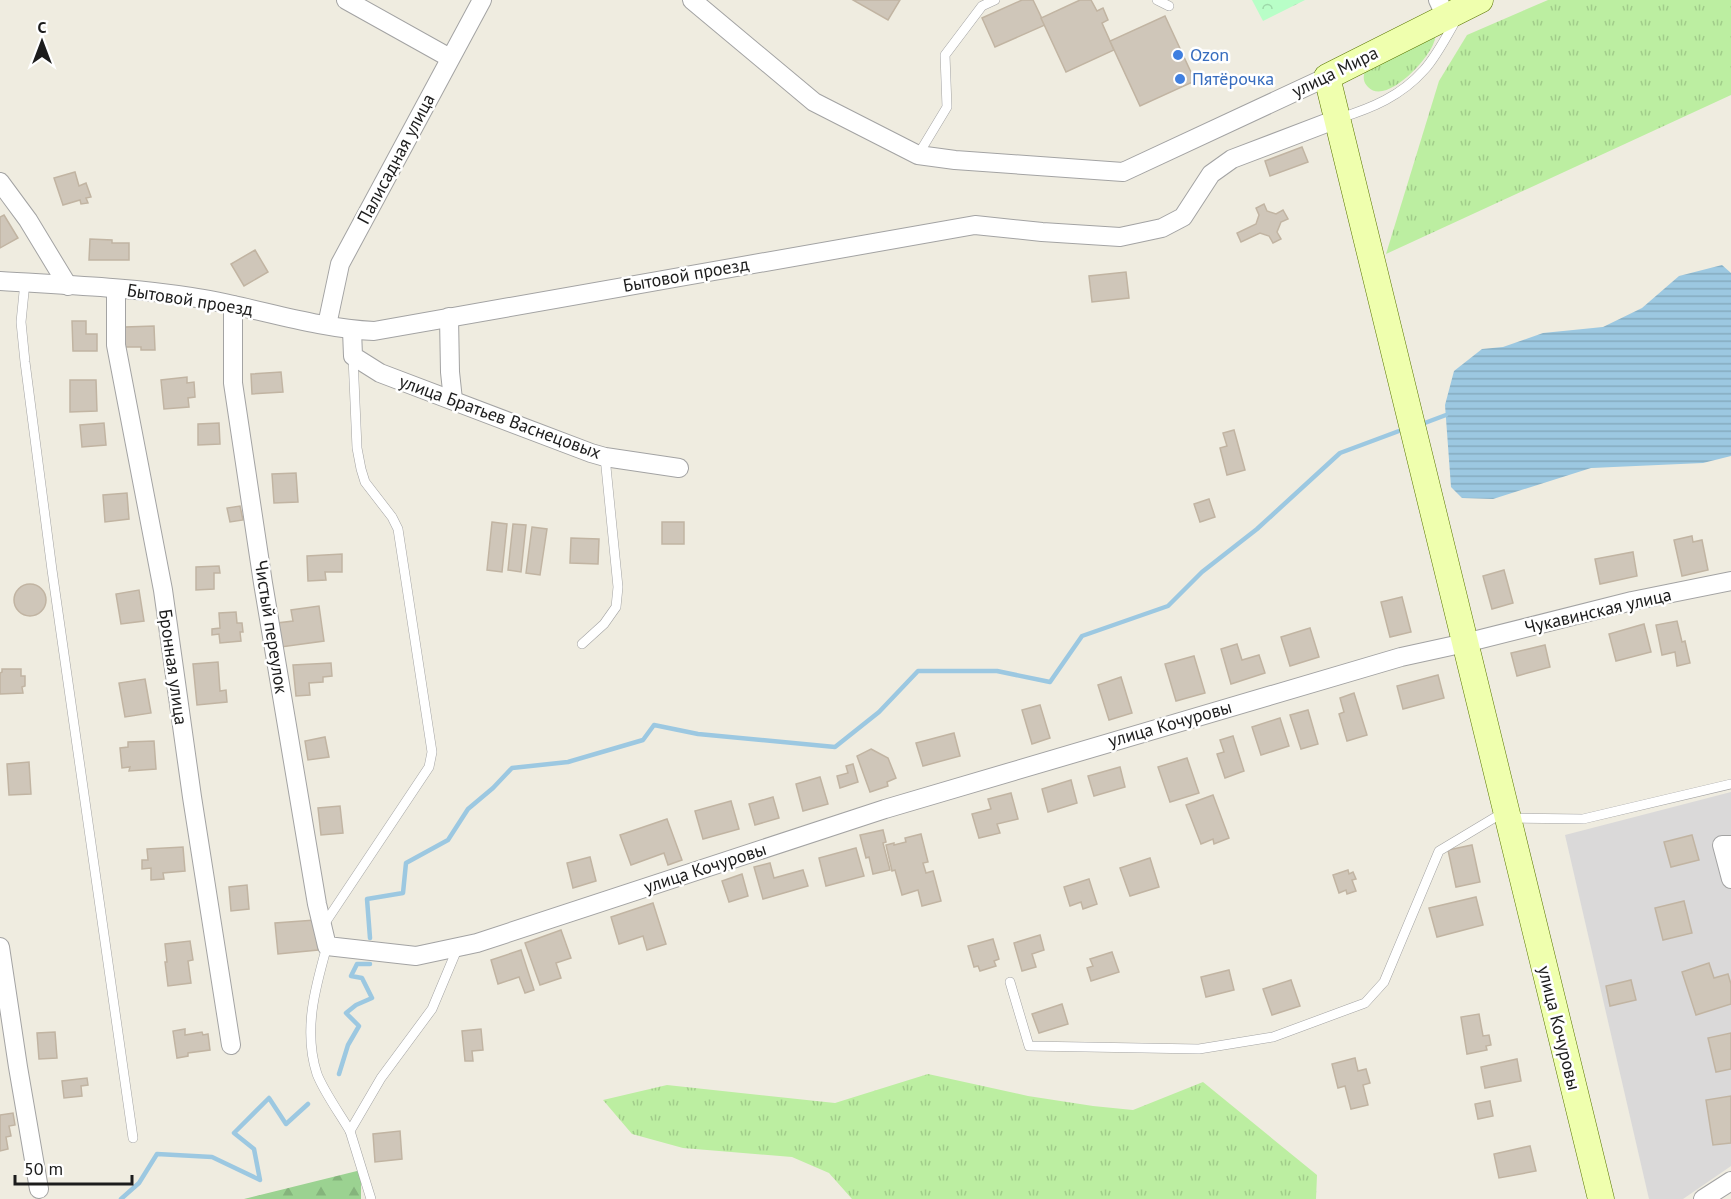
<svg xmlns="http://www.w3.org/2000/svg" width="1731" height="1199" font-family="'PT Sans',sans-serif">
  <defs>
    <pattern id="grass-tufts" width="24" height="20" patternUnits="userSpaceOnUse" patternTransform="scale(1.5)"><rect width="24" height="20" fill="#bceea1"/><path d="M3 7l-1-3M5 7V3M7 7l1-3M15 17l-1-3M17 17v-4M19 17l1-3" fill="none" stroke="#a1cc8a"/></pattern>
    <pattern id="forest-firs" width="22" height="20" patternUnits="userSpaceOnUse" patternTransform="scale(1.5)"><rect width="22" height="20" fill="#9bd291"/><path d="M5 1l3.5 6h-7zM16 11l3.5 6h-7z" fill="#85b47c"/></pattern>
    <pattern id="park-crowns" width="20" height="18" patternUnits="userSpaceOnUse" patternTransform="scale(1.5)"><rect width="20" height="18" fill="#b8fec7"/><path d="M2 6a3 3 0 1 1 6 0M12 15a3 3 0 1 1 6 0" fill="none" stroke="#9ed9aa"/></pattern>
    <pattern id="water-rules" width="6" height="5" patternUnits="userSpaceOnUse" patternTransform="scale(1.5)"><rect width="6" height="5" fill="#9cc8e1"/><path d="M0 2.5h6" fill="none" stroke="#86abc0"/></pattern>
  </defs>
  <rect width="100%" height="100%" fill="#efece0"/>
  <path fill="#dad9d9" d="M1731,792V1166L1683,1199H1649L1565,835Z"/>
  <g fill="url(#grass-tufts)">
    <path d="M1548,0H1731V95L1386,254L1439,81L1467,35Z"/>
    <path d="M1433,34C1435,37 1436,38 1434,42C1429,59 1386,106 1368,87C1363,82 1363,77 1365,70Z"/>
    <path d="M928,1074L1028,1096L1093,1106L1133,1110L1203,1082L1317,1175L1316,1199H852L829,1173L792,1157L683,1148L632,1134L603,1100L667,1085L835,1103Z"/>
  </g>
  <path fill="url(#forest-firs)" d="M361,1170V1199H244Z"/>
  <path fill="url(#park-crowns)" d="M1252,0H1305L1263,21Z"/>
  <path fill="url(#water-rules)" d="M1722,265L1731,273V456L1703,463L1591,468L1493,499L1462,498L1451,487L1445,405L1454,371L1482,349L1503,347L1543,333L1603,327L1642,308L1679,276Z"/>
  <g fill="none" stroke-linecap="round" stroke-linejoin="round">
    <g stroke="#9cc8e1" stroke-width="4.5">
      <path d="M1422,424L1446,415"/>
      <path d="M370,938L367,899L403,893L406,863L448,840L468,809L493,788L512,768L568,762L643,740L654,725L698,734L835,747L879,712L918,671H997L1050,682L1082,636L1168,606L1202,572L1257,529L1340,453L1399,431"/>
      <path d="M339,1074L348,1045L359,1026L346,1013L356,1005L372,998L362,978L351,976L357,964H370"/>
      <path d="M121,1199L139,1183L157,1154L212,1157L260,1180L254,1149L234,1133L269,1098L286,1124L308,1104"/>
    </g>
  </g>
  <g fill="#cfc6b9" stroke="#c1b4a2" stroke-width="1.5">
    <path d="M853,0H900L888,20Z"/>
    <path d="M1022,0H1033L1045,25L995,47L982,18Z"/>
    <path d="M1080,0H1091L1097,11L1103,8L1108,20L1102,23L1114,50L1066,72L1041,18Z"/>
    <path d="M1165,16L1195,81L1140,106L1110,41Z"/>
    <path d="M1302,147L1308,162L1270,176L1265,161Z"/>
    <path d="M75,172L79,186L86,183L91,197L86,198L88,203L81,204L80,200L63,205L54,178Z"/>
    <path d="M1264,204L1267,211L1276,214L1283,210L1288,219L1281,222L1277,232L1281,239L1273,243L1269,236L1260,233L1241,242L1237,233L1256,224L1259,215L1256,208Z"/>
    <path d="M4,215L18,238L0,248V217Z"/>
    <path d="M90,239L112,240V243H129V260H89Z"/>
    <path d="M255,250L268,272L244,286L231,264Z"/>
    <path d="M1126,272L1129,298L1092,302L1089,276Z"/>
    <path d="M72,321H86V334H97V351H73Z"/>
    <path d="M154,326L155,350H141V347H125V327Z"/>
    <path d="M281,372L283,392L252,394L251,374Z"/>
    <path d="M187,377V383L194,382L195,397L188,398L189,407L164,409L161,380Z"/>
    <path d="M70,380H96L97,411L70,412Z"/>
    <path d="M104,423L106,445L82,447L80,425Z"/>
    <path d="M219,423L220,444L198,445V424Z"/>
    <path d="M1234,430L1245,470L1227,475L1220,448L1227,446L1223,433Z"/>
    <path d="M296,473L298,502L274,503L272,474Z"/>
    <path d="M127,493L129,519L105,522L103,495Z"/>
    <path d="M1209,499L1215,517L1200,522L1194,504Z"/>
    <path d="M240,506L243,520L230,522L227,508Z"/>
    <path d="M492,522L507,524L502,572L487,570Z"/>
    <rect x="662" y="522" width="22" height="22"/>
    <path d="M513,524L526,525L521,572L508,570Z"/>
    <path d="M532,527L547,529L540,575L526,573Z"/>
    <path d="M1692,536L1693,542L1702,540L1708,570L1682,576L1674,540Z"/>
    <path d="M571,538L599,539L598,564L570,563Z"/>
    <path d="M1633,552L1637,576L1600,584L1595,559Z"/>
    <path d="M342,554V572H325L326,580L308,581L307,556Z"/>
    <path d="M219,566L220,573H214V589L196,590V567Z"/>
    <path d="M1504,570L1513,603L1492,609L1483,576Z"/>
    <circle cx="30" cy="600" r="16"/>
    <path d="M139,590L144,621L121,624L116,594Z"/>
    <path d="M1402,597L1411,632L1390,637L1381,602Z"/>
    <path d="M319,606L324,641L281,647L277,623L293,621L291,610Z"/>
    <path d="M236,612L237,623H242L243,632H240L241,641L220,643L219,634L212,635V629L220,628L219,613Z"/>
    <path d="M1677,621L1682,642L1685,641L1690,663L1677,666L1675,652L1662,655L1656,625Z"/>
    <path d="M1644,624L1651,652L1616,661L1609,634Z"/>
    <path d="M1310,628L1319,657L1290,666L1281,637Z"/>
    <path d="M1237,644L1242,660L1259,655L1265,673L1231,684L1221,649Z"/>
    <path d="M1545,645L1550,667L1517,676L1511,653Z"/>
    <path d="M1194,656L1205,693L1176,701L1165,664Z"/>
    <path d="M218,662L220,691L226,690L227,702L197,705L193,664Z"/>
    <path d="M331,663L332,676L323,677V682L309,683L310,695L296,696L293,665Z"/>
    <path d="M2,669H21V676H25V686L22,687L23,693L0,694V673L2,672Z"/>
    <path d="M1438,675L1444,698L1403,709L1397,686Z"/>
    <path d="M1121,677L1132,713L1109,720L1098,685Z"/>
    <path d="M145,679L151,713L125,717L119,683Z"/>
    <path d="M1354,693L1367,735L1347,741L1339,714L1344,712L1340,698Z"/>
    <path d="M1040,705L1050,738L1032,744L1022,710Z"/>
    <path d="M1308,710L1318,744L1301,749L1290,715Z"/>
    <path d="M1280,718L1289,746L1261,755L1252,727Z"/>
    <path d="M954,733L960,756L923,766L916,743Z"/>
    <path d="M1233,736L1244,771L1225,778L1217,754L1224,752L1220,740Z"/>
    <path d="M325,737L329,757L308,760L305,741Z"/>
    <path d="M154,741L156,769L129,771L130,767L122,768L120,748L128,747V742Z"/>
    <path d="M871,749L888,758L896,778L887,782L888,786L870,792L857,756Z"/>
    <path d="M1187,758L1199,793L1170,802L1158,767Z"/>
    <path d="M29,762L31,794L9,795L7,764Z"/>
    <path d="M853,764L858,782L840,788L837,776L848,773L846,766Z"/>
    <path d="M1120,767L1125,787L1094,796L1088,776Z"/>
    <path d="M820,777L828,804L803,811L796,784Z"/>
    <path d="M1071,780L1077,803L1048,812L1042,789Z"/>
    <path d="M1011,793L1018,819L997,824L1000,833L979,838L972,814L991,809L988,799Z"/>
    <path d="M1213,795L1229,838L1214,844L1213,839L1201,844L1186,805Z"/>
    <path d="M773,797L779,818L755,825L749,804Z"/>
    <path d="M731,801L739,829L703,839L695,811Z"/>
    <path d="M340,806L343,833L321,835L318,808Z"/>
    <path d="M667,819L682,860L668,865L664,853L631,865L620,835Z"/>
    <path d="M883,830L886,842L883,843L890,870L873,874L869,857L866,858L860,835Z"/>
    <path d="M921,834L928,862L923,863L926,873L933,871L941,901L922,906L918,890L902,895L895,870L892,871L886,845L894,843V845L906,842L905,838Z"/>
    <path d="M1692,835L1699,860L1671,867L1664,842Z"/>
    <path d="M1472,845L1480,882L1456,887L1448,850Z"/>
    <path d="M183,847L185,871L163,873L164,879L151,880V868L142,869V860H148L147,849Z"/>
    <path d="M856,848L864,876L826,886L819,858Z"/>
    <path d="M590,857L596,881L573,888L567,863Z"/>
    <path d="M1150,858L1159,887L1130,896L1120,868Z"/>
    <path d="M770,863L774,878L803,870L808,886L763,899L754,867Z"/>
    <path d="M1348,870L1349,874L1353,872L1356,879L1352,880L1356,891L1347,894L1346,890L1339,893L1333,875Z"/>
    <path d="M742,874L748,896L729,902L722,881Z"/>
    <path d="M1089,879L1097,904L1083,909L1081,902L1070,906L1064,887Z"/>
    <path d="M247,885L249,909L231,911L229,887Z"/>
    <path d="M1476,897L1483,925L1437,937L1429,908Z"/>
    <path d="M1684,901L1692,933L1663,940L1655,908Z"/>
    <path d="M653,903L666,944L647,950L643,936L619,944L611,917Z"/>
    <path d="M315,920L318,950L278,954L275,923Z"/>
    <path d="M561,930L571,958L556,963L561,978L540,985L525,943Z"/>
    <path d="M1040,935L1044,950L1032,954L1036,967L1022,971L1014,943Z"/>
    <path d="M993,939L999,959L994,961L996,966L980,971L978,966L974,967L968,946Z"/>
    <path d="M190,941L193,960L188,961L191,983L168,986L165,962H167L165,944Z"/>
    <path d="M521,950L534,990L525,993L519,977L498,984L491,960Z"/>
    <path d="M1112,952L1119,972L1091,981L1087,968L1093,966L1090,959Z"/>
    <path d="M1709,963L1714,978L1728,974L1731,984V1004L1696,1015L1682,972Z"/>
    <path d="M1229,970L1234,990L1206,997L1201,977Z"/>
    <path d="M1291,980L1300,1006L1272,1015L1263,989Z"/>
    <path d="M1631,980L1636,1000L1610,1006L1606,986Z"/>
    <path d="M1062,1004L1068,1024L1039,1033L1032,1014Z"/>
    <path d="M1479,1014L1483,1036L1489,1035L1491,1045L1486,1046L1487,1050L1467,1054L1461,1017Z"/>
    <path d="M185,1029V1035L202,1032L203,1035L208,1034L210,1050L188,1053V1056L177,1058L173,1031Z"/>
    <path d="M481,1029L483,1050L472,1051L473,1061H465L462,1031Z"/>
    <path d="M55,1032L57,1058L39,1059L37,1033Z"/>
    <path d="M1731,1033V1069L1716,1072L1708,1038Z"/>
    <path d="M1355,1058L1358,1071L1366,1069L1370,1083L1363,1085L1368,1105L1351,1109L1345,1086L1338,1088L1332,1064Z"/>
    <path d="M1517,1059L1521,1081L1485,1088L1481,1067Z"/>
    <path d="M87,1078L88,1085L81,1086L82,1096L64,1098L62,1081Z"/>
    <path d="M1731,1096V1143L1713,1145L1706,1100Z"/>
    <path d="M1490,1101L1493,1116L1478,1119L1475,1104Z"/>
    <path d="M13,1113L15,1125L9,1126L11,1136L6,1137L8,1149L0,1151V1115Z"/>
    <path d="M400,1131L402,1159L375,1162L373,1134Z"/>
    <path d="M1530,1146L1536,1171L1499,1178L1494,1154Z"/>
  </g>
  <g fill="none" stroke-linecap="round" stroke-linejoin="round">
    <defs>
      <g id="lane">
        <path d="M1157,0L1169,6"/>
        <path d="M1340,118C1372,108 1401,96 1424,70C1436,57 1448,34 1457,18"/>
        <path d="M918,155L947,107L945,55L982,6L995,0"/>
        <path d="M25,282L21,322L25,362L52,570L133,1138"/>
        <path d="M582,644L604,624L616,607L618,587L605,457"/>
        <path d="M1510,818L1583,819L1731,784"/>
        <path d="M323,926L429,767L432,752L398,529L392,517L365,482L361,469L357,448L353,357"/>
        <path d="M327,946C315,988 303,1031 317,1074C324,1092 340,1114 350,1131"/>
        <path d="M1010,982L1029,1046L1199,1049L1273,1037L1365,1003L1384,982L1439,851L1504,812"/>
        <path d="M371,1199L350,1131L381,1078L432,1009L458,947"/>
      </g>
      <g id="street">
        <path d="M346,0L450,58"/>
        <path d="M692,0L814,102L918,155L955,160L1123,172L1327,77"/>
        <path d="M1438,0L1446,17"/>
        <path d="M0,182L28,220L68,286"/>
        <path d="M0,281C63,285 128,287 191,297C252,306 312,328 374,331L975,225L1042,232L1120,237L1162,228L1183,217L1211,174L1232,159L1337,119"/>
        <path d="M116,289V345L163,590L192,797L231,1045"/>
        <path d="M233,305V383L263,583L317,904L327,946L416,956L477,943L885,809L1401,657L1465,643L1632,601L1731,581"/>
        <path d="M449,317L450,372L453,400"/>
        <path d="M327,325L340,264L482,0"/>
        <path d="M352,330L353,356L380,373L591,453L605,457L679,468"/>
        <path d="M1731,845H1722L1731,879"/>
        <path d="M0,947L18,1067L39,1189"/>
        <path d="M1703,1199L1731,1181"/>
      </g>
      <path id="secondary" d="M1480,0L1327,77L1601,1199"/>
    </defs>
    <use href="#lane" stroke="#a3a3a3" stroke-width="10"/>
    <use href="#street" stroke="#a3a3a3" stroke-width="20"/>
    <use href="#secondary" stroke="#597600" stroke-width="27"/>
    <use href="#lane" stroke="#fff" stroke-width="9"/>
    <use href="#street" stroke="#fff" stroke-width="18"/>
    <use href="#secondary" stroke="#efffae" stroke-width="26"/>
  </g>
  <g fill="#3f7fe0" stroke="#fff" stroke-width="2">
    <circle cx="1178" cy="55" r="6"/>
    <circle cx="1180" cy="79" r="6"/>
  </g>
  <g text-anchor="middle" stroke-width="5" stroke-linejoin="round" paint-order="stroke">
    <g font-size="18" fill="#366cbe" stroke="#fff" text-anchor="start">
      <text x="1190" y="61">Ozon</text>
      <text x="1192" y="85">Пятёрочка</text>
    </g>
    <g font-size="18" fill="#1c1c1c" stroke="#fff">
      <text transform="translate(1335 72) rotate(-26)" y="6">улица Мира</text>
      <text transform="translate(396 159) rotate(-62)" y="6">Палисадная улица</text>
      <text transform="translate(686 275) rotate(-10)" y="6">Бытовой проезд</text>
      <text transform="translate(190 300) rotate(9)" y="6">Бытовой проезд</text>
      <text transform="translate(500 417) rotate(20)" y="6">улица Братьев Васнецовых</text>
      <text transform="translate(1598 611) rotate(-13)" y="6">Чукавинская улица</text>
      <text transform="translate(271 627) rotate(81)" y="6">Чистый переулок</text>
      <text transform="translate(173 667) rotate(82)" y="6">Бронная улица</text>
      <text transform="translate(1170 724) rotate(-16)" y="6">улица Кочуровы</text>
      <text transform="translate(705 868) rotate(-18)" y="6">улица Кочуровы</text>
      <text transform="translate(1559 1028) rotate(76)" y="6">улица Кочуровы</text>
    </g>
  </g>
  <g transform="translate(42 42)" stroke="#ffffff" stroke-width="4.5" paint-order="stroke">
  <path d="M0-4.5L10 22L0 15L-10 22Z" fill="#1c1c1c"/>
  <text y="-9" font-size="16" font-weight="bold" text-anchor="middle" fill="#1c1c1c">С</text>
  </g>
  <path d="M15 1175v9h117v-9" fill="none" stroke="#1c1c1c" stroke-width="3"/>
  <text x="24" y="1175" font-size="18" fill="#1c1c1c" stroke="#ffffff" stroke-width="4.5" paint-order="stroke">50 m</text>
</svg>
